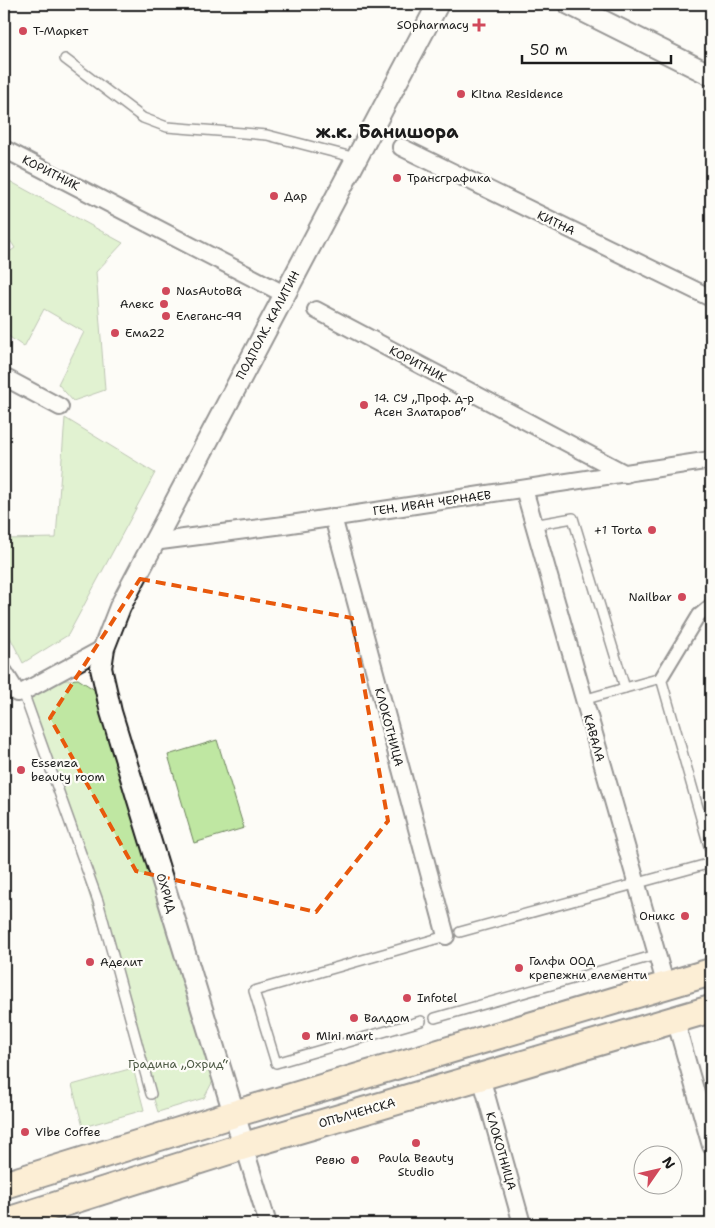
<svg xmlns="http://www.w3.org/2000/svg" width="715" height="1228" font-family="'Shantell Sans',sans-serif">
  <rect width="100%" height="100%" fill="#fdfcf7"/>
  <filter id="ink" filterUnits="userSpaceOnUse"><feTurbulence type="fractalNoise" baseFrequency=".02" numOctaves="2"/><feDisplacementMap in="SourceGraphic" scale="10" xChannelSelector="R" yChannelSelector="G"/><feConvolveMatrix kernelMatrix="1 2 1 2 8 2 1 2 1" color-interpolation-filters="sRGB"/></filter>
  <g filter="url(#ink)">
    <g fill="#bfe7a2" stroke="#6e825f">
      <path d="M4,178L123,243L96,272L105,390L73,401L58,384L84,332L44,309L24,347L4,333V256L15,248L4,231Z"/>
      <path d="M65,418L155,473L68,635L23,663L4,625V539L56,538Z"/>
      <path d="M78,679L95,690L216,1075L204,1098L158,1112L26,694L58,681Z"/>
      <path d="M217,740L244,828L194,843L168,755Z"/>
      <path d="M133,1068L144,1110L83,1127L72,1085Z"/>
    </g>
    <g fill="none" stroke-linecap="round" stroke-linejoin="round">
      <defs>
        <g id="service">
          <path d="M65,59L143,118L167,127L267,135L356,158"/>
          <path d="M533,525L573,518L625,688L583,700"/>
          <path d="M625,688L661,678L711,853"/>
          <path d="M23,692L98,901L151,1094"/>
          <path d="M460,932L711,863"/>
          <path d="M435,1018L656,955"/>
          <path d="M421,1021L276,1063L254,991L446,936"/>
        </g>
        <path id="pedestrian" d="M661,678L699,615L711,605"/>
        <g id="minor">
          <path d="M401,147L711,298"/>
          <path d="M4,149L284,294"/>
          <path d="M316,310L626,474"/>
          <path d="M4,377L60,407"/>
          <path d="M524,489L666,986"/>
          <path d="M333,517L446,936"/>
          <path d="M153,542L284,525L711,460"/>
          <path d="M4,672L17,693L23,692L104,648"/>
          <path d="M675,1019L711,1146"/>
          <path d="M481,1077L522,1224"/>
          <path d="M244,1146L268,1224"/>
        </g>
        <g id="tertiary">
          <path d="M569,4L711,75"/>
          <path d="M244,1146L111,712L101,668L104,648L120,607L438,4"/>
        </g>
        <g id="primary">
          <path d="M4,1185L234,1114L711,972"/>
          <path d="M4,1222L244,1146L711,1009"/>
        </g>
      </defs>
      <use href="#service" stroke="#1c1c1c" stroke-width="12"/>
      <use href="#pedestrian" stroke="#1c1c1c" stroke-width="16"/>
      <use href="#minor" stroke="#1c1c1c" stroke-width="20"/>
      <use href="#tertiary" stroke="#1c1c1c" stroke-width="24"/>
      <use href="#primary" stroke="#1c1c1c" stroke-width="30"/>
      <use href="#service" stroke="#fdfcf7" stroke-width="9"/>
      <use href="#pedestrian" stroke="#fdfcf7" stroke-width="12"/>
      <use href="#minor" stroke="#fdfcf7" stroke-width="16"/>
      <use href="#tertiary" stroke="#fdfcf7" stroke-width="20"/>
      <use href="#primary" stroke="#faddab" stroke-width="26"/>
    </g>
  </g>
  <path d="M0 0H715V1228H0ZM140,579L352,618L388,821L316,912L136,871L50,718Z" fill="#fdfcf7" fill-opacity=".55" fill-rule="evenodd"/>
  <path fill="none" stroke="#e8590c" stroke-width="4" stroke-dasharray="10 6" stroke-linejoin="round" d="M140,579L352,618L388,821L316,912L136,871L50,718Z"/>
  <g fill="#d1495b" stroke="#fdfcf7" stroke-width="2">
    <path d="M476.5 17.5h5v5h5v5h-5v5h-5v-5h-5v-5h5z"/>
    <circle cx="23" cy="31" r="5"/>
    <circle cx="461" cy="94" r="5"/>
    <circle cx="397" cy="178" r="5"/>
    <circle cx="274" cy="196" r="5"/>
    <circle cx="166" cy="291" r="5"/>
    <circle cx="164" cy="304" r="5"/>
    <circle cx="166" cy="316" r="5"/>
    <circle cx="115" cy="333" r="5"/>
    <circle cx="364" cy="405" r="5"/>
    <circle cx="652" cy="530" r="5"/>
    <circle cx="682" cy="597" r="5"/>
    <circle cx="21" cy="770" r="5"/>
    <circle cx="685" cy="916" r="5"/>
    <circle cx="90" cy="962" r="5"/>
    <circle cx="519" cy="968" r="5"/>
    <circle cx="407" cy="998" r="5"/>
    <circle cx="354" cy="1018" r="5"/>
    <circle cx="306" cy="1036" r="5"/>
    <circle cx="25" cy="1132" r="5"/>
    <circle cx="416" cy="1143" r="5"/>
    <circle cx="355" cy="1160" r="5"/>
  </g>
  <g text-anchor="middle" stroke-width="4.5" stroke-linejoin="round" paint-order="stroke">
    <g font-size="12" fill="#1c1c1c" stroke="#fdfcf7" text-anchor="start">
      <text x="469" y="29" text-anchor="end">SOpharmacy</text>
      <text x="33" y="35">Т-Маркет</text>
      <text x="471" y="98">Kitna Residence</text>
      <text x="407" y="182">Трансграфика</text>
      <text x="284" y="200">Дар</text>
      <text x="176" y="295">NasAutoBG</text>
      <text x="154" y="308" text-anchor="end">Алекс</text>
      <text x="176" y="320">Елеганс-99</text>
      <text x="125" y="337">Ема22</text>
      <text x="374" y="402">14. СУ „Проф. д-р<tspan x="374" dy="14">Асен Златаров“</tspan></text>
      <text x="642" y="534" text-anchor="end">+1 Torta</text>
      <text x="672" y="601" text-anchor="end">Nailbar</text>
      <text x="31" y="767">Essenza<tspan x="31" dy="14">beauty room</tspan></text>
      <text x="675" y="920" text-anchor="end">Оникс</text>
      <text x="529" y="965">Галфи ООД<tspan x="529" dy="14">крепежни елементи</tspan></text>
      <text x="100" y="966">Аделит</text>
      <text x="417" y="1002">Infotel</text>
      <text x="364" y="1022">Валдом</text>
      <text x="316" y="1040">Mini mart</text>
      <text x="35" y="1136">Vibe Coffee</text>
      <text x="416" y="1162" text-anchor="middle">Paula Beauty<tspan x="416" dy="14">Studio</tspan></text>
      <text x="345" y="1164" text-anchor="end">Ревю</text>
    </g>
    <g font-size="12" fill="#1c1c1c" stroke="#fdfcf7">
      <text transform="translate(51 173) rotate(27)" y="4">КОРИТНИК</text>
      <text transform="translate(556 223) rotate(26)" y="4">КИТНА</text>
      <text transform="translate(268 325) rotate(-62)" y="4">ПОДПОЛК. КАЛИТИН</text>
      <text transform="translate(418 364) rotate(28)" y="4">КОРИТНИК</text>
      <text transform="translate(432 503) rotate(-8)" y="4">ГЕН. ИВАН ЧЕРНАЕВ</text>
      <text transform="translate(389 727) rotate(75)" y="4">КЛОКОТНИЦА</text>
      <text transform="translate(594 738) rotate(74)" y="4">КАВАЛА</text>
      <text transform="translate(166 893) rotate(73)" y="4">ОХРИД</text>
      <text transform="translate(357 1113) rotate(-16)" y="4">ОПЪЛЧЕНСКА</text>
      <text transform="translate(501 1151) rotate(74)" y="4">КЛОКОТНИЦА</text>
    </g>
    <g font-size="12" fill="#4d5944" stroke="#fdfcf7">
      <text x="178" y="1068">Градина „Охрид“</text>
    </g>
    <g font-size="18" font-weight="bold" fill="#1c1c1c" stroke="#fdfcf7">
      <text x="387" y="138">ж.к. Банишора</text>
    </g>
  </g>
  <rect width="715" height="1228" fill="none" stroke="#fdfcf7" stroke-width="20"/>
  <rect x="10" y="10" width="695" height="1208" fill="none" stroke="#1c1c1c" stroke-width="2" filter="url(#ink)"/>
  <g transform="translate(658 1170) rotate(56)"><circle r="24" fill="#fdfcf7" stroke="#a3a29f"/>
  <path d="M0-4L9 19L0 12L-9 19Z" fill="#d1495b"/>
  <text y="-8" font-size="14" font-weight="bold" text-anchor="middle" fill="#1c1c1c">N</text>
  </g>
  <path d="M522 55v8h149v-8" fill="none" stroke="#1c1c1c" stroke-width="2.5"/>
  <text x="530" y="55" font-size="15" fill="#1c1c1c" stroke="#fdfcf7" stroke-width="4" paint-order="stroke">50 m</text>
</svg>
